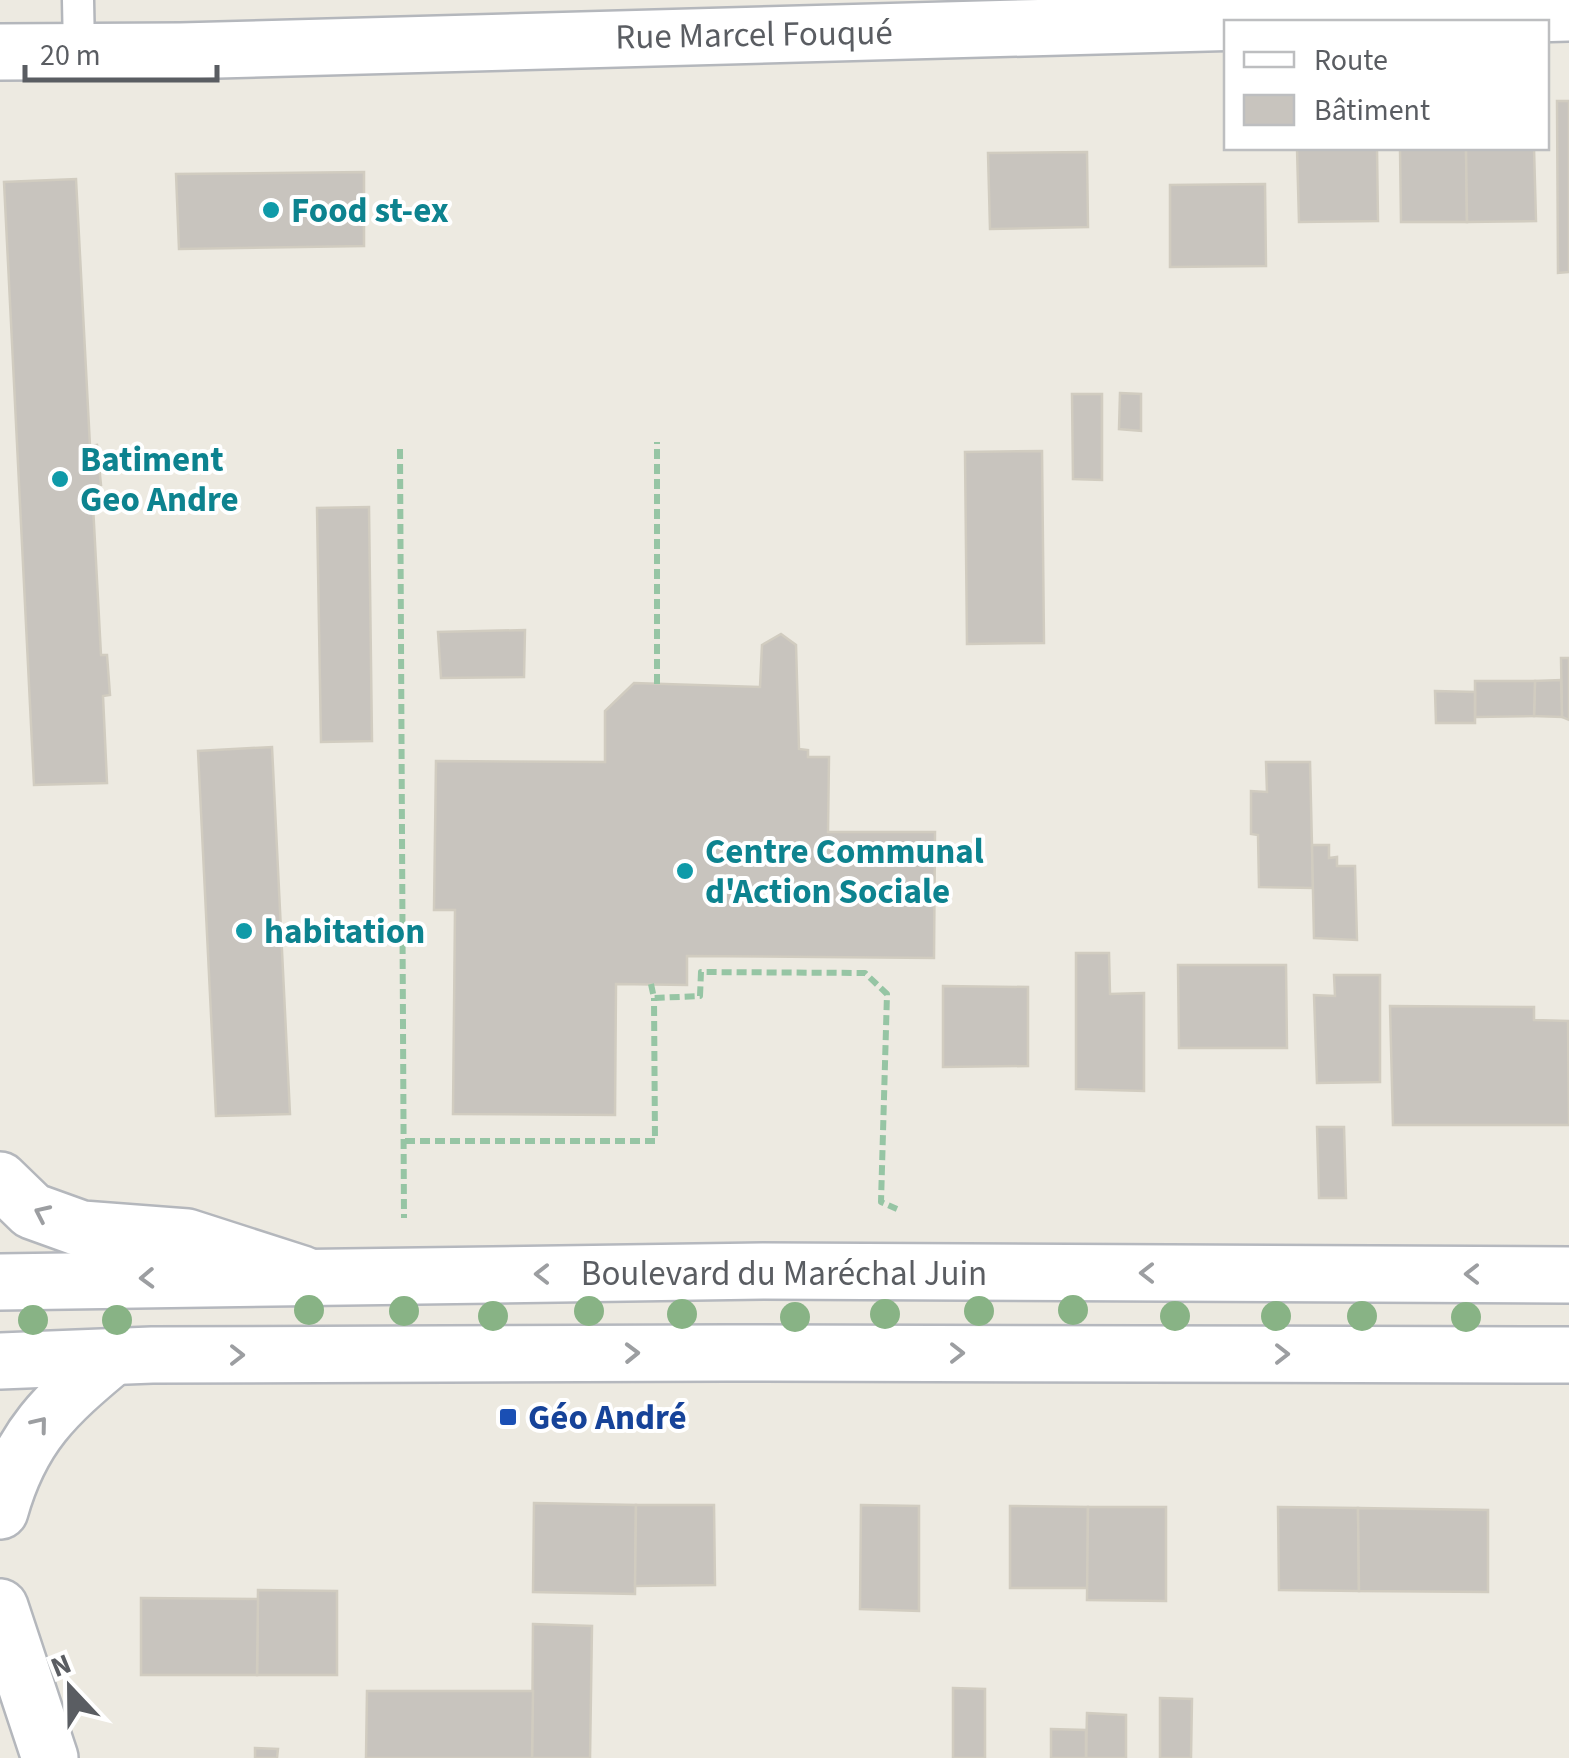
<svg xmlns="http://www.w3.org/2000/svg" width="1569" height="1758" font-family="'Source Sans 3',sans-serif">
  <rect width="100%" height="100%" fill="#edeae1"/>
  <g fill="#c8c4be" stroke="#d1ccc0" stroke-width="2.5">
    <path d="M1557,101H1569V272L1558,273Z"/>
    <path d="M1297,148H1377L1378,221L1299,222Z"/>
    <path d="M1400,148H1466L1467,222H1401Z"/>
    <path d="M1466,148H1534L1536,221L1467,222Z"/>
    <path d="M1087,152L1088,227L990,229L988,153Z"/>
    <path d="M364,172V246L179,249L176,174Z"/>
    <path d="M76,179L90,446L97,445L101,485L92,487L101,655H107L110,695L103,696L107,783L34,785L4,182Z"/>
    <path d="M1265,184L1266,266L1170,267V185Z"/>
    <path d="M1120,393L1141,394V431L1119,429Z"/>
    <path d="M1072,394H1102V480L1073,479Z"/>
    <path d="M1042,451L1044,643L967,644L965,452Z"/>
    <path d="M369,507L372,741L321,742L317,508Z"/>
    <path d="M525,630L524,677L441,678L438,632Z"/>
    <path d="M781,634L796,645L799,749L808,750V757H829L828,832H935L934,958L687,956V985L616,984L615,1115L453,1114L455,910H434L436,761L605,762V711L634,683L760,687L762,645Z"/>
    <path d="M1561,658H1569V720L1562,717Z"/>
    <path d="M1561,680L1562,717L1534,716L1535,681Z"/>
    <path d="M1475,681H1535L1534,716L1475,717Z"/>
    <path d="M1435,691L1475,692V723H1436Z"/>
    <path d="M272,747L290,1114L216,1116L198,751Z"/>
    <path d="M1266,762H1310L1313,888L1259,887L1258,835L1251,834V791L1267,792Z"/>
    <path d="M1312,845H1329V858L1337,857V866H1355L1357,940L1314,938Z"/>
    <path d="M1076,953H1109L1110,994L1144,993V1091L1076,1089Z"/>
    <path d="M1178,965H1286L1287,1048H1179Z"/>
    <path d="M1334,975H1380V1082L1317,1083L1314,995L1335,996Z"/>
    <path d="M943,986L1028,987V1066L943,1067Z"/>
    <path d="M1390,1006L1534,1007V1020L1568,1021L1569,1125H1393Z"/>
    <path d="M1317,1127H1344L1346,1198H1319Z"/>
    <path d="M534,1503L636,1505L635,1594L533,1592Z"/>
    <path d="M636,1505H714L715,1585L635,1586Z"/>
    <path d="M861,1505L919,1506V1611L860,1609Z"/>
    <path d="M1010,1506L1088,1507V1588H1010Z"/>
    <path d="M1088,1507H1166V1601L1087,1600Z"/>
    <path d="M1278,1507L1358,1508L1359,1591L1279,1590Z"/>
    <path d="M1358,1508L1488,1510V1592L1359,1591Z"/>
    <path d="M258,1590L337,1591V1675H257Z"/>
    <path d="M141,1598L258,1599L257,1675H141Z"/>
    <path d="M533,1624L592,1626L590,1758H532Z"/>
    <path d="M953,1688L985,1689V1758H953Z"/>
    <path d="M367,1691H533L532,1758H366Z"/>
    <path d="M1160,1698L1192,1699L1191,1758H1160Z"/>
    <path d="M1087,1713L1126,1715V1758H1086Z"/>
    <path d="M1051,1729L1086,1730V1758H1051Z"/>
    <path d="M255,1748L278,1749L277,1758H255Z"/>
  </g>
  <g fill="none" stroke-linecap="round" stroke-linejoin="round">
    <defs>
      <path id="lane" d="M78,0L79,50"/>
      <g id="street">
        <path d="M0,52L180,51L1569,13"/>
        <path d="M0,1180L32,1211L82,1229L187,1237L302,1274"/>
        <path d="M0,1511C21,1436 55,1405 114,1356"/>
        <path d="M0,1607L50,1758"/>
      </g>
      <g id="secondary">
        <path d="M0,1282L763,1271L1569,1275"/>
        <path d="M0,1361L152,1355L727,1353L1569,1355"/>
      </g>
    </defs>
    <use href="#lane" stroke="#b4b7bc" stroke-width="35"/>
    <use href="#street" stroke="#b4b7bc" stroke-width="60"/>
    <use href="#secondary" stroke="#b5b8be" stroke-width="60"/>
    <g stroke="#96c5a4" stroke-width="6" stroke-dasharray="10 5" stroke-linecap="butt">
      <path d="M400,449L404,1218"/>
      <path d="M657,684V442"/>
      <path d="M651,984L654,998L700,996L701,972L865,973L887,994L881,1202L897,1209"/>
      <path d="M405,1141H655L654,998"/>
    </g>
    <use href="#lane" stroke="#fff" stroke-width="30"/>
    <use href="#street" stroke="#fff" stroke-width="55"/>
    <use href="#secondary" stroke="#fff" stroke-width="55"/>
  </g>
  <g fill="#88b385">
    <circle cx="309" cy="1310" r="15"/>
    <circle cx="1073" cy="1310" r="15"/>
    <circle cx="404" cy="1311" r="15"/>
    <circle cx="589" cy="1311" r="15"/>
    <circle cx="979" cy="1311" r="15"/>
    <circle cx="682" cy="1314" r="15"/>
    <circle cx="885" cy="1314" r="15"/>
    <circle cx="493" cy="1316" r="15"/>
    <circle cx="1175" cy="1316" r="15"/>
    <circle cx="1276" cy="1316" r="15"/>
    <circle cx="1362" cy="1316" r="15"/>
    <circle cx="795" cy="1317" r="15"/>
    <circle cx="1466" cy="1317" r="15"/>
    <circle cx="33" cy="1320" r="15"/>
    <circle cx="117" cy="1320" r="15"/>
  </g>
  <defs><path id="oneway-chevron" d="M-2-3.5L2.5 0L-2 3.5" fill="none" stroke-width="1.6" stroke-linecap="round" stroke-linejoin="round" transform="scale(2.5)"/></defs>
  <g stroke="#9c9ea1">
    <use href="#oneway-chevron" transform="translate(42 1213) rotate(-155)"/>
    <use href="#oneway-chevron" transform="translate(1147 1273) rotate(-180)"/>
    <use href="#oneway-chevron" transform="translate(542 1274) rotate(180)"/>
    <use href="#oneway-chevron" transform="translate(1472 1274) rotate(-180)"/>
    <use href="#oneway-chevron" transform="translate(147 1278) rotate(178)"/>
    <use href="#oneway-chevron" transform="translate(632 1353) rotate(-1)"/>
    <use href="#oneway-chevron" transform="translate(957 1353)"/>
    <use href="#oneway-chevron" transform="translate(1282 1354)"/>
    <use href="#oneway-chevron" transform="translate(237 1355)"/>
    <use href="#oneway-chevron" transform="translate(40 1424) rotate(-51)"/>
  </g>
  <g fill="#0f9aa8" stroke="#fff" stroke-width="4">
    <circle cx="271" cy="210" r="10"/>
    <circle cx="60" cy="479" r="10"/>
    <circle cx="685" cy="871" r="10"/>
    <circle cx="244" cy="931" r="10"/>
  </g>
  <rect fill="#1a4fb4" stroke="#fff" stroke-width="4" x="498" y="1407" width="20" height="20" rx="5"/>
  <g text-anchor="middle" stroke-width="8" stroke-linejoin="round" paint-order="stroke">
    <g font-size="35" fill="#5a5d62" stroke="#fff">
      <text transform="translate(754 34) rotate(-1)" y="12">Rue Marcel Fouqué</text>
      <text x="784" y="1285">Boulevard du Maréchal Juin</text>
    </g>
    <g font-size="35" font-weight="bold" fill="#0d838f" stroke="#fff" text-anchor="start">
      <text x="291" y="222">Food st-ex</text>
      <text x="80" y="471">Batiment<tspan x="80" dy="40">Geo Andre</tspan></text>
      <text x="705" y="863">Centre Communal<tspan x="705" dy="40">d'Action Sociale</tspan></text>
      <text x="264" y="943">habitation</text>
    </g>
    <g font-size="35" font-weight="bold" fill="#164399" stroke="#fff" text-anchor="start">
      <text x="528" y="1429">Géo André</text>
    </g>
  </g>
  <rect x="1224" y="20" width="325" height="130" fill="#ffffff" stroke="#bdbec0" stroke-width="2.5"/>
  <rect x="1244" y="52" width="50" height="15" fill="#ffffff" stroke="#bdbec0" stroke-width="2.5"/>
  <text x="1314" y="70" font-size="30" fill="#5a5d62">Route</text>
  <rect x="1244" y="95" width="50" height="30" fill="#c8c4be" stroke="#bdbec0" stroke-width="2.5"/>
  <text x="1314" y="120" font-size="30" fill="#5a5d62">Bâtiment</text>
  <g transform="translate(70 1688) rotate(338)" stroke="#ffffff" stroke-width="8" paint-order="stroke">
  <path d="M0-8L18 38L0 25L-18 38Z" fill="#5a5d62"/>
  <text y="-15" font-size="28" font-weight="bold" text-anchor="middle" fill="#5a5d62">N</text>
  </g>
  <path d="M25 65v15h192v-15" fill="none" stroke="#5a5d62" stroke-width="5"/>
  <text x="40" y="65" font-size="30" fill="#5a5d62" stroke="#ffffff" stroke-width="8" paint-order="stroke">20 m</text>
</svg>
